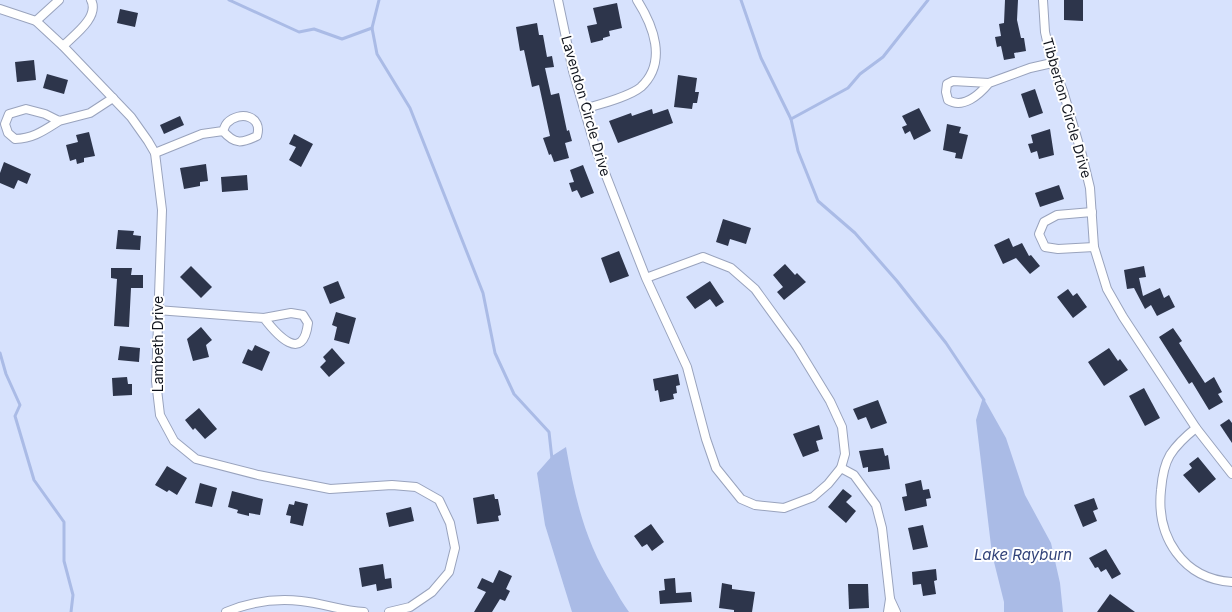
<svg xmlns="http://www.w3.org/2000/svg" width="1232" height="612" font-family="Inter,sans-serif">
  <rect width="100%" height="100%" fill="#d7e2fd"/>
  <g fill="#aabbe6">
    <path d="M983,397L1006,438L1025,495L1051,543L1060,583L1063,612H1004V602L992,554L976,420Z"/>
    <path d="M566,447C575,498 585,542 613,586C618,595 623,604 629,612H572L545,525L537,473L552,456Z"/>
  </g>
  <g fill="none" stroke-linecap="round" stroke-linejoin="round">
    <g stroke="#aabbe6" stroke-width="3">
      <path d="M229,0L299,32L314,29L342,39L372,28"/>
      <path d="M379,0L372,28L377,54L410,108L483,293L495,353L514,394L549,432L552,459"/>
      <path d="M741,0L761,58L791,119L798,151L818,201L855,233L897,281L946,343L984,400"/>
      <path d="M791,119L848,88L860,74L883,57L928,0"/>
      <path d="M0,353L6,374L20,405L15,416L34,480L64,522V561L73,595L71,612"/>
    </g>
  </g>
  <g fill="#2d354b">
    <path d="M1005,0H1018L1017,20L1021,38H1024L1026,51L1014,53L1015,58L1004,60L1001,46L997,47L995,37L1001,36L999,24L1004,23Z"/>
    <path d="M1064,0H1083V21L1064,20Z"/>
    <path d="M617,3L622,28L609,31L610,36L603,38V40L591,43L587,26L597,24L593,8Z"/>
    <path d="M120,9L138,13L135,27L117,23Z"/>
    <path d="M537,23L539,35H543L547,57L552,56L554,67L545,68L551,95L559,93L567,131L569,130L572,141L565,143L569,158L554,162L551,154L549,155L543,138L550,136L539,85L532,87L524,50L520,51L516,27Z"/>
    <path d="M34,60L36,80L17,82L15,62Z"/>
    <path d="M47,74L68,80L64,94L43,88Z"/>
    <path d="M678,75L697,78L695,92H699L697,103H693L692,109L674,107Z"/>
    <path d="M1035,89L1043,113L1029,118L1021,94Z"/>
    <path d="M919,108L931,131L914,140L910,131L905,134L902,127L907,125L902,116Z"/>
    <path d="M652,109L653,114L668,109L673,123L618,143L609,121L631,113L632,116Z"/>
    <path d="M180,116L184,125L164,134L160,125Z"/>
    <path d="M947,124L961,127L959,133L968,135L962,159L955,158L956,153L943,150Z"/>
    <path d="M1050,129L1054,155L1039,159L1037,151L1031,153L1028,144L1033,143L1031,135Z"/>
    <path d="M89,132L95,156L84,158V162L77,164L76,159L70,161L66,145L78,142L76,135Z"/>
    <path d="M294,134L313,144L301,167L289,160L296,147L289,144Z"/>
    <path d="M4,162L31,174L27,184L18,180L14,189L0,183V173Z"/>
    <path d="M206,164L208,181L200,182V186L184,189L180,168Z"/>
    <path d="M583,165L594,193L581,198L577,190L572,192L569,183L574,182L570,170Z"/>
    <path d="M247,175L248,190L222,192L221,177Z"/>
    <path d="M1059,185L1064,199L1040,207L1035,193Z"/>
    <path d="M723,219L751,228L746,244L730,239L728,246L716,242Z"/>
    <path d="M118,230L134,231L133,235L141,236L140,250L116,249Z"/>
    <path d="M1009,238L1013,247L1022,243L1029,256L1031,255L1040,266L1030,274L1016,258L1003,264L994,245Z"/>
    <path d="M619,251L629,276L610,283L601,258Z"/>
    <path d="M785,264L795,275L797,273L806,282L784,300L777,292L783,287L773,275Z"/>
    <path d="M191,266L212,287L201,298L180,277Z"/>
    <path d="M1144,266L1146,277L1139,278L1143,296L1160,288L1164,298L1169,295L1175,307L1157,316L1151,305L1145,309L1134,288L1127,289L1124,270Z"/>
    <path d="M111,268H132L131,275H143V288H131L129,327L114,326L117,279L111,278Z"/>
    <path d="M338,281L345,298L330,304L323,287Z"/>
    <path d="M710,281L724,302L716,307L710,299L695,309L686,297Z"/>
    <path d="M1068,289L1073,296L1077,293L1087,307L1073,318L1057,297Z"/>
    <path d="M336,312L356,318L349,344L334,340L337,327L332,325Z"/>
    <path d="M201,327L212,340L206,345L209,357L193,361L187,339Z"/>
    <path d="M1173,328L1182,341L1179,343L1205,383L1214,377L1222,392L1218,394L1223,402L1209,410L1192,382L1189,384L1159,337Z"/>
    <path d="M255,345L270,352L262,371L242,363L248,349L252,351Z"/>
    <path d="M120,346L140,348L139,362L118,360Z"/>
    <path d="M332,348L345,363L329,377L320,367L326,361L323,357Z"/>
    <path d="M1109,348L1118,361L1120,359L1128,370L1104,386L1088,362Z"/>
    <path d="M678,374L680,385L676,386L677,393L673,394L674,399L660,402L658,390L655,391L653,379Z"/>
    <path d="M127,377L128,384H132V395L113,396L112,378Z"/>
    <path d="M1144,388L1160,418L1145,426L1129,396Z"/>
    <path d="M878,400L887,423L871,429L866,417L858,420L853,409Z"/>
    <path d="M199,408L217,429L205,439L195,428L193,430L185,420Z"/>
    <path d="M1229,419L1232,423V443L1220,425Z"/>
    <path d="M819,425L823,439L816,441L819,451L803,457L793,434Z"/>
    <path d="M883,448L885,456L888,455L890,469L868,472V467L863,468L859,451Z"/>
    <path d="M1198,457L1216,479L1199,493L1183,475L1192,468L1189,464Z"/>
    <path d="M167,466L187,478L177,495L169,490L167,492L155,485Z"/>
    <path d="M921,480L923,490L929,489L931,498L926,499L927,506L905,511L902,497L907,496L905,484Z"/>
    <path d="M200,483L217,488L212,507L195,503Z"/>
    <path d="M843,489L852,496L846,502L856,511L846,523L828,507Z"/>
    <path d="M232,491L263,499L260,515L249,513V516L237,513L238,510L228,507Z"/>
    <path d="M494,494L495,499H498L501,515L498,516L499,521L477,524L473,498Z"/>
    <path d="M1094,498L1098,509L1093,511L1097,521L1083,527L1074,505Z"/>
    <path d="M295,501L308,504L303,526L290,523L291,516L286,515L289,504L294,505Z"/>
    <path d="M411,507L414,521L389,527L386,513Z"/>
    <path d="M651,524L664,542L652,551L647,544L642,547L634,536Z"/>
    <path d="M923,525L928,547L913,550L908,528Z"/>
    <path d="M1106,549L1121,574L1112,579L1106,569L1101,572L1098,567L1095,568L1089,558Z"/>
    <path d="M383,564L385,579L391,578L392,588L377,591L376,584L362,587L359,568Z"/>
    <path d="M936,569L937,580L934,581L936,594L923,596L921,584L913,585L912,572Z"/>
    <path d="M499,570L512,576L506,589L510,591L505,601L500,599L492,612H474L486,592L477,588L482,578L493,583Z"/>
    <path d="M675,578L676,593L691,592L692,602L660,604L659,591L665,590L664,579Z"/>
    <path d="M722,583L732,585V589L755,592L752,612H734V610L719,608Z"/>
    <path d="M848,584H868L869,608L849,609Z"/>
    <path d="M1110,594L1135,612H1097Z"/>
  </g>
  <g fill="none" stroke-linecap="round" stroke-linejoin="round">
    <defs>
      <g id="minor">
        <path d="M558,0L573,71L596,150L646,278L687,367L706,439L716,468L741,499L755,505L784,508L813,497L828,484L841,468L845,454L842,427L830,401L797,347L755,289L731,268L703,257L646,278"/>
        <path d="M1043,0L1045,32L1052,63L1063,91L1082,155L1090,188L1094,247L1107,289L1123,317L1196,428L1232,474"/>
        <path d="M0,9L36,21L63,46L131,117L148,141L155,153L162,210L156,381L160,415L174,441L196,459L258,475L330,489L392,485L416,487L439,500L450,523L455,548L449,572L432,592L410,607L389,612"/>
        <path d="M36,21L59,0"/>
        <path d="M63,46C73,36 100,17 91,0"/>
        <path d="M989,83C979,95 963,109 948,100L946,92L947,84L953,81L989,83L1030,68L1052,63"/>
        <path d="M584,109C600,104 629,97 641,87C668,62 653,25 637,0"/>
        <path d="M59,121C43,131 34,138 15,139L8,133L5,124L9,114L26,109L45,114L59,121L90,113L113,98"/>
        <path d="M155,153L202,134L223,131C235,145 242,143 257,136C263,116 240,110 227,123C225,125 224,129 223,131"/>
        <path d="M1092,212L1057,215L1044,222L1039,234L1045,247L1058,249L1094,247"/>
        <path d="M157,310L264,318C277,335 303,364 308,323L303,315L291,313L264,318"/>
        <path d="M1196,428C1186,436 1177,444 1170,455C1164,465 1162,478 1161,490C1156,537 1183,579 1232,582"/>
        <path d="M841,468L854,475L876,505L882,528L890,599L896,612"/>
        <path d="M226,612C250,602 274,598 301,601C322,603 343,611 364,612"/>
        <path d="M888,612L890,599"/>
      </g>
    </defs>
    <use href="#minor" stroke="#99a3bd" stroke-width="10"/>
    <use href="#minor" stroke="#fff" stroke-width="8"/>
  </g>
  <g text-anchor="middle" stroke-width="4" stroke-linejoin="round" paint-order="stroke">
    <g font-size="14" fill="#11151e" stroke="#fff">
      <text transform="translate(586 106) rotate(74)" y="5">Lavendon Circle Drive</text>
      <text transform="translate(1067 108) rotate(74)" y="5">Tibberton Circle Drive</text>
      <text transform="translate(158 344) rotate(-90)" y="5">Lambeth Drive</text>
    </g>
    <g font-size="15" font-style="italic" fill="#32437a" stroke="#fff">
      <text x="1023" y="560">Lake Rayburn</text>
    </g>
  </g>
</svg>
